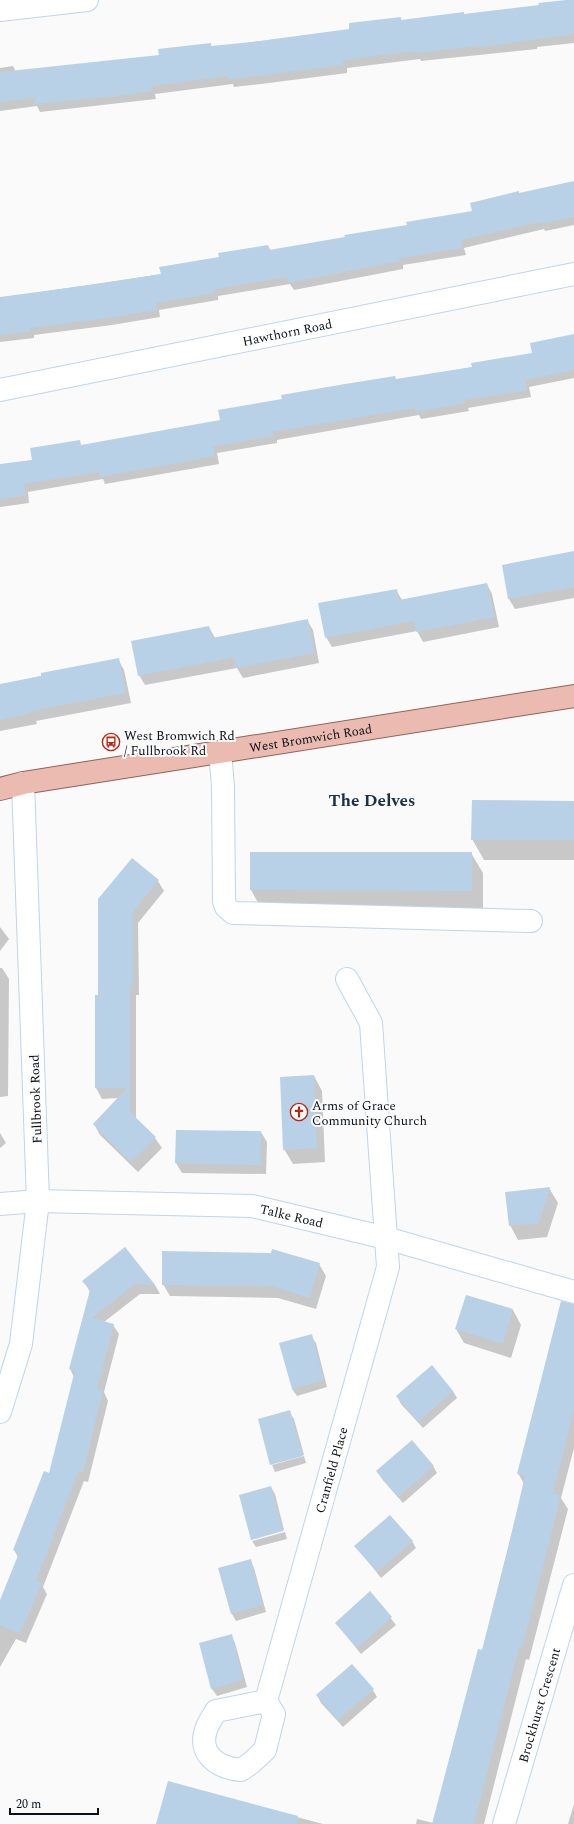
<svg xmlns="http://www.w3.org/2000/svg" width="574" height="1824" font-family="Spectral,serif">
  <rect width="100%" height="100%" fill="#fafafa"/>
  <g fill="#0003">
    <path d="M574,0V43L537,47V49L421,61L420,59L347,68V73L261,84L234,87L233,84L155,94L156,99L40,112L37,106L0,111V68L13,66L16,72L160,56L210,44L212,47L287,38L351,30L400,18L402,21L464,15L540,6Z"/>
    <path d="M574,182V225L545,231L544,229L464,248L466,255L403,265V269L294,290L290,284L218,296V300L159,310L160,317L112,325L34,335V338L0,342V300L41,292L162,274L268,246L271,251L408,226L473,212L519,194Z"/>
    <path d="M574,335V378L529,387L531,397L468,408L469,411L421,419L419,415L277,440V443L217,453L219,464L105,484L103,479L28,492L29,503L0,507V465L33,460L79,441L82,446L221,421L397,380L473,367L533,354Z"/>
    <path d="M574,552V598L515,609L509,599L503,566Z"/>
    <path d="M487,584L492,594L499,627L423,642L417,631L332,647L326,637L396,590L402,600Z"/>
    <path d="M307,620L313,630L319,663L243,678L237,668L145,685L139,675L209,627L215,638Z"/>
    <path d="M118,659L124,670L131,703L36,721L37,724L0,731V685Z"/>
    <path d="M574,802V860H484L472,839Z"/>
    <path d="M251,853H471L483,873V911L262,910L251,890Z"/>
    <path d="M132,859L158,881L164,891L138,923L139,995H136V1119L155,1138L162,1148L138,1172L100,1135L94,1124L118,1098L102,1099L96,1088L99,996Z"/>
    <path d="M0,927L9,939L0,951Z"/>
    <path d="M0,968H2L9,979L8,1096L0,1097Z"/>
    <path d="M314,1076L322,1091L325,1162L293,1164L284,1149Z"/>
    <path d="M177,1131L261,1132L267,1142L266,1174L182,1173L176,1163Z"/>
    <path d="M0,1133L6,1143L0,1148Z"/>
    <path d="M549,1188L558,1203L547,1237L518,1240L510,1225Z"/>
    <path d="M125,1248L155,1285L160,1294H140L104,1322L113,1325L119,1334L104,1392L108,1401L88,1482L84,1481L43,1587L47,1594L26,1643L16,1639L0,1667V1602L18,1557L14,1550L50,1474L74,1377L70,1369L90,1292L84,1281Z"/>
    <path d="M319,1264L326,1276L316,1309L278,1298L170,1296L163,1284Z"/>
    <path d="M513,1310L521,1325L511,1358L464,1343L456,1329Z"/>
    <path d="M574,1327V1448L561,1498L568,1509L529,1660L526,1659L484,1824H416L417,1819L433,1823L482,1652L524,1484L518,1473Z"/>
    <path d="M311,1336L316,1343L327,1387L297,1396L292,1389Z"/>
    <path d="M453,1391L457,1398L423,1428L401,1404L397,1396Z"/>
    <path d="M289,1412L294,1419L304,1455L271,1463V1465L259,1420Z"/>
    <path d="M304,1456L306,1463L275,1472L272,1465Z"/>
    <path d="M433,1466L437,1473L403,1503L382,1479L377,1471Z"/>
    <path d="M271,1487L275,1494L284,1530L252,1539V1540L240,1496Z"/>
    <path d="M285,1532L287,1539L256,1547L252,1541Z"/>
    <path d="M412,1541L416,1548L381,1578L356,1546Z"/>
    <path d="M250,1561L254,1568L266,1612L236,1621L232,1614Z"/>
    <path d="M370,1592L396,1625L361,1654L336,1623Z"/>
    <path d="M231,1635L235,1643L247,1687L217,1696L212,1689L200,1644Z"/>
    <path d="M373,1690L377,1697L343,1727L321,1703L317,1695Z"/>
    <path d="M168,1783L323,1824H160Z"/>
    <path d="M574,1804V1824H568Z"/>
  </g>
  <g fill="#b9d1e7">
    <path d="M566,0H574V34L481,47V46L415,53V51L343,60V65L256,76L229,79L228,76L151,86L152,91L126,95L34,104V98L0,102V72L159,55L158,49L211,43V46L252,42L349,29V23L401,17V20L464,12V14L539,5L538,3Z"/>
    <path d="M574,181V217L540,224V222L461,240L462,248L399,258L400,261L288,283L287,277L214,289L215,293L156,303L157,310L107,318L30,328L31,331L0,335V297L105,283L161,274L159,267L219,257L218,253L268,245L269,250L345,237L344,235L407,225L406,222L472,211L470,203L519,191V193Z"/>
    <path d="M574,334V370L526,380L527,390L465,400V403L416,412L415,408L273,432L274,436L213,446L215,456L100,477L99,472L24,484L26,496L0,499V464L32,460L30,448L80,440L81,445L220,420L218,410L282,399L281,395L345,384L395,376L396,379L472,367L471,363L532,353L530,343Z"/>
    <path d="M574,551V587L508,599L502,565Z"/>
    <path d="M487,583L494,617L416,632L414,621L325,638L318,603L397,589L399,600Z"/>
    <path d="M308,619L314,653L236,668L234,657L138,676L131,641L209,626L212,638Z"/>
    <path d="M119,658L126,693L31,711V713L0,720V684L41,676V673Z"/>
    <path d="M472,800L574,801V840H471Z"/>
    <path d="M250,852H472V891L250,890Z"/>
    <path d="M132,858L159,880L133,912V985H130V1112L156,1137L131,1162L93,1124L127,1088H95V995H98V899Z"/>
    <path d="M314,1075L317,1148L283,1150L280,1077Z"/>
    <path d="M176,1130L261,1131V1165L175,1163Z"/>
    <path d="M550,1187L539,1223L509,1226L505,1192Z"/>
    <path d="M125,1247L155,1285L135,1284L92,1318L114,1324L97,1389L103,1390L83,1473L78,1472L36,1581L42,1583L20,1634L0,1625V1600L19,1553L13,1550L44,1471L49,1473L75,1370L69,1369L90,1290L82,1281Z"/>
    <path d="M272,1249L320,1263L310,1298L271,1286L162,1285V1251L271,1253Z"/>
    <path d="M466,1295L513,1309L503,1344L455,1329Z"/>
    <path d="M561,1301L574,1304V1410L553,1493L561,1495L522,1648L519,1647L474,1824H432L478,1649L482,1650L509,1544L525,1476L517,1474Z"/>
    <path d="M312,1334L324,1380L292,1389L279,1343Z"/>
    <path d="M432,1365L453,1391L418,1422L396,1396Z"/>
    <path d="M290,1410L303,1456L270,1465L258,1419Z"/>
    <path d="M412,1440L434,1466L398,1497L376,1471Z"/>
    <path d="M271,1486L283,1531L251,1540L239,1495Z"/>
    <path d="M390,1515L413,1541L377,1572L354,1546Z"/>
    <path d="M251,1559L263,1605L231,1614L218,1568Z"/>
    <path d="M370,1591L392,1617L357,1648L335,1623Z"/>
    <path d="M232,1634L243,1680L211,1689L199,1643Z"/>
    <path d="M352,1664L374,1689L338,1720L316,1695Z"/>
    <path d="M168,1781L298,1816L297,1824H156Z"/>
  </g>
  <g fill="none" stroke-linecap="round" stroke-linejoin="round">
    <defs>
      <g id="minor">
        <path d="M0,10L87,0"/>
        <path id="s1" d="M0,390L574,274"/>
        <path d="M220,752L223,786L224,901L226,907L233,913L531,921"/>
        <path id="s2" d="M0,1204L38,1201L252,1206L386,1238L574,1292"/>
        <path d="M0,1412L21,1344L38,1201L23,783"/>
        <path id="s3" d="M266,1701L216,1711C213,1716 209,1722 207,1727C196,1754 218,1768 241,1770L251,1763L265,1750L274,1714L266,1701L388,1267L371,1023L347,979"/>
        <path id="s4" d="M504,1824L574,1585"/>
      </g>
      <g id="primary">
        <path id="s5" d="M0,789L23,783L574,696"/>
      </g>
    </defs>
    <use href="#minor" stroke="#bdd5eb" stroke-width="24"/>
    <use href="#primary" stroke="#92625b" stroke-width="24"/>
    <use href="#minor" stroke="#fff" stroke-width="22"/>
    <use href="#primary" stroke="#ebbbb2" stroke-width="22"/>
  </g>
  <defs>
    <symbol id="bus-ring" viewBox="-11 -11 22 22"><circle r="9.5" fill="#fafafa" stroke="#b42811" stroke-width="1.5"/><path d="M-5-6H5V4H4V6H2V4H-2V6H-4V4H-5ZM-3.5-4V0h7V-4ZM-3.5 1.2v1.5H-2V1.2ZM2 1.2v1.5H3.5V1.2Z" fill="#b42811"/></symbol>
    <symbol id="church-ring" viewBox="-11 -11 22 22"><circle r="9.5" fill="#fafafa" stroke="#b42811" stroke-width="1.5"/><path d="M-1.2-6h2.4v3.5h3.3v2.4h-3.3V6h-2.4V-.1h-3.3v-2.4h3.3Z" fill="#b42811"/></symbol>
  </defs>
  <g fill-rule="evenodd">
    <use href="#bus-ring" x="101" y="732" width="20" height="20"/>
    <use href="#church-ring" x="289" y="1102" width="20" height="20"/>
  </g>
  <g text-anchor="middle" stroke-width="4" stroke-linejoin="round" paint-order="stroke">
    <g font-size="13" fill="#081018" stroke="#fafafa">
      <text dy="5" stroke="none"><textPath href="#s1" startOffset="293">Hawthorn Road</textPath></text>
      <text dy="5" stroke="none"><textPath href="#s5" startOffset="315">West Bromwich Road</textPath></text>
      <text transform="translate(35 1099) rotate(-92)" y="5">Fullbrook Road</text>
      <text dy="5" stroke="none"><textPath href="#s2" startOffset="293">Talke Road</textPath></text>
      <text dy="5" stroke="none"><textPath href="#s3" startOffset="459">Cranfield Place</textPath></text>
      <text dy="5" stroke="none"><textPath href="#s4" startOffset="124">Brockhurst Crescent</textPath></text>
    </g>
    <g font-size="13" fill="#081018" stroke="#fafafa" text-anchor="start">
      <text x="124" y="740">West Bromwich Rd<tspan x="124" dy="15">/ Fullbrook Rd</tspan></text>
      <text x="312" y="1110">Arms of Grace<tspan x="312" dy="15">Community Church</tspan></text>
    </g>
    <g font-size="17" font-weight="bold" fill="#1d3041" stroke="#fafafa">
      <text x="372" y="806">The Delves</text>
    </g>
  </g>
  <path d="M10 1808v6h88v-6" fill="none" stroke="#081018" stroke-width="2"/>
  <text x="16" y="1808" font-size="12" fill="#081018" stroke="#fafafa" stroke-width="3" paint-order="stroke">20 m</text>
</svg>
